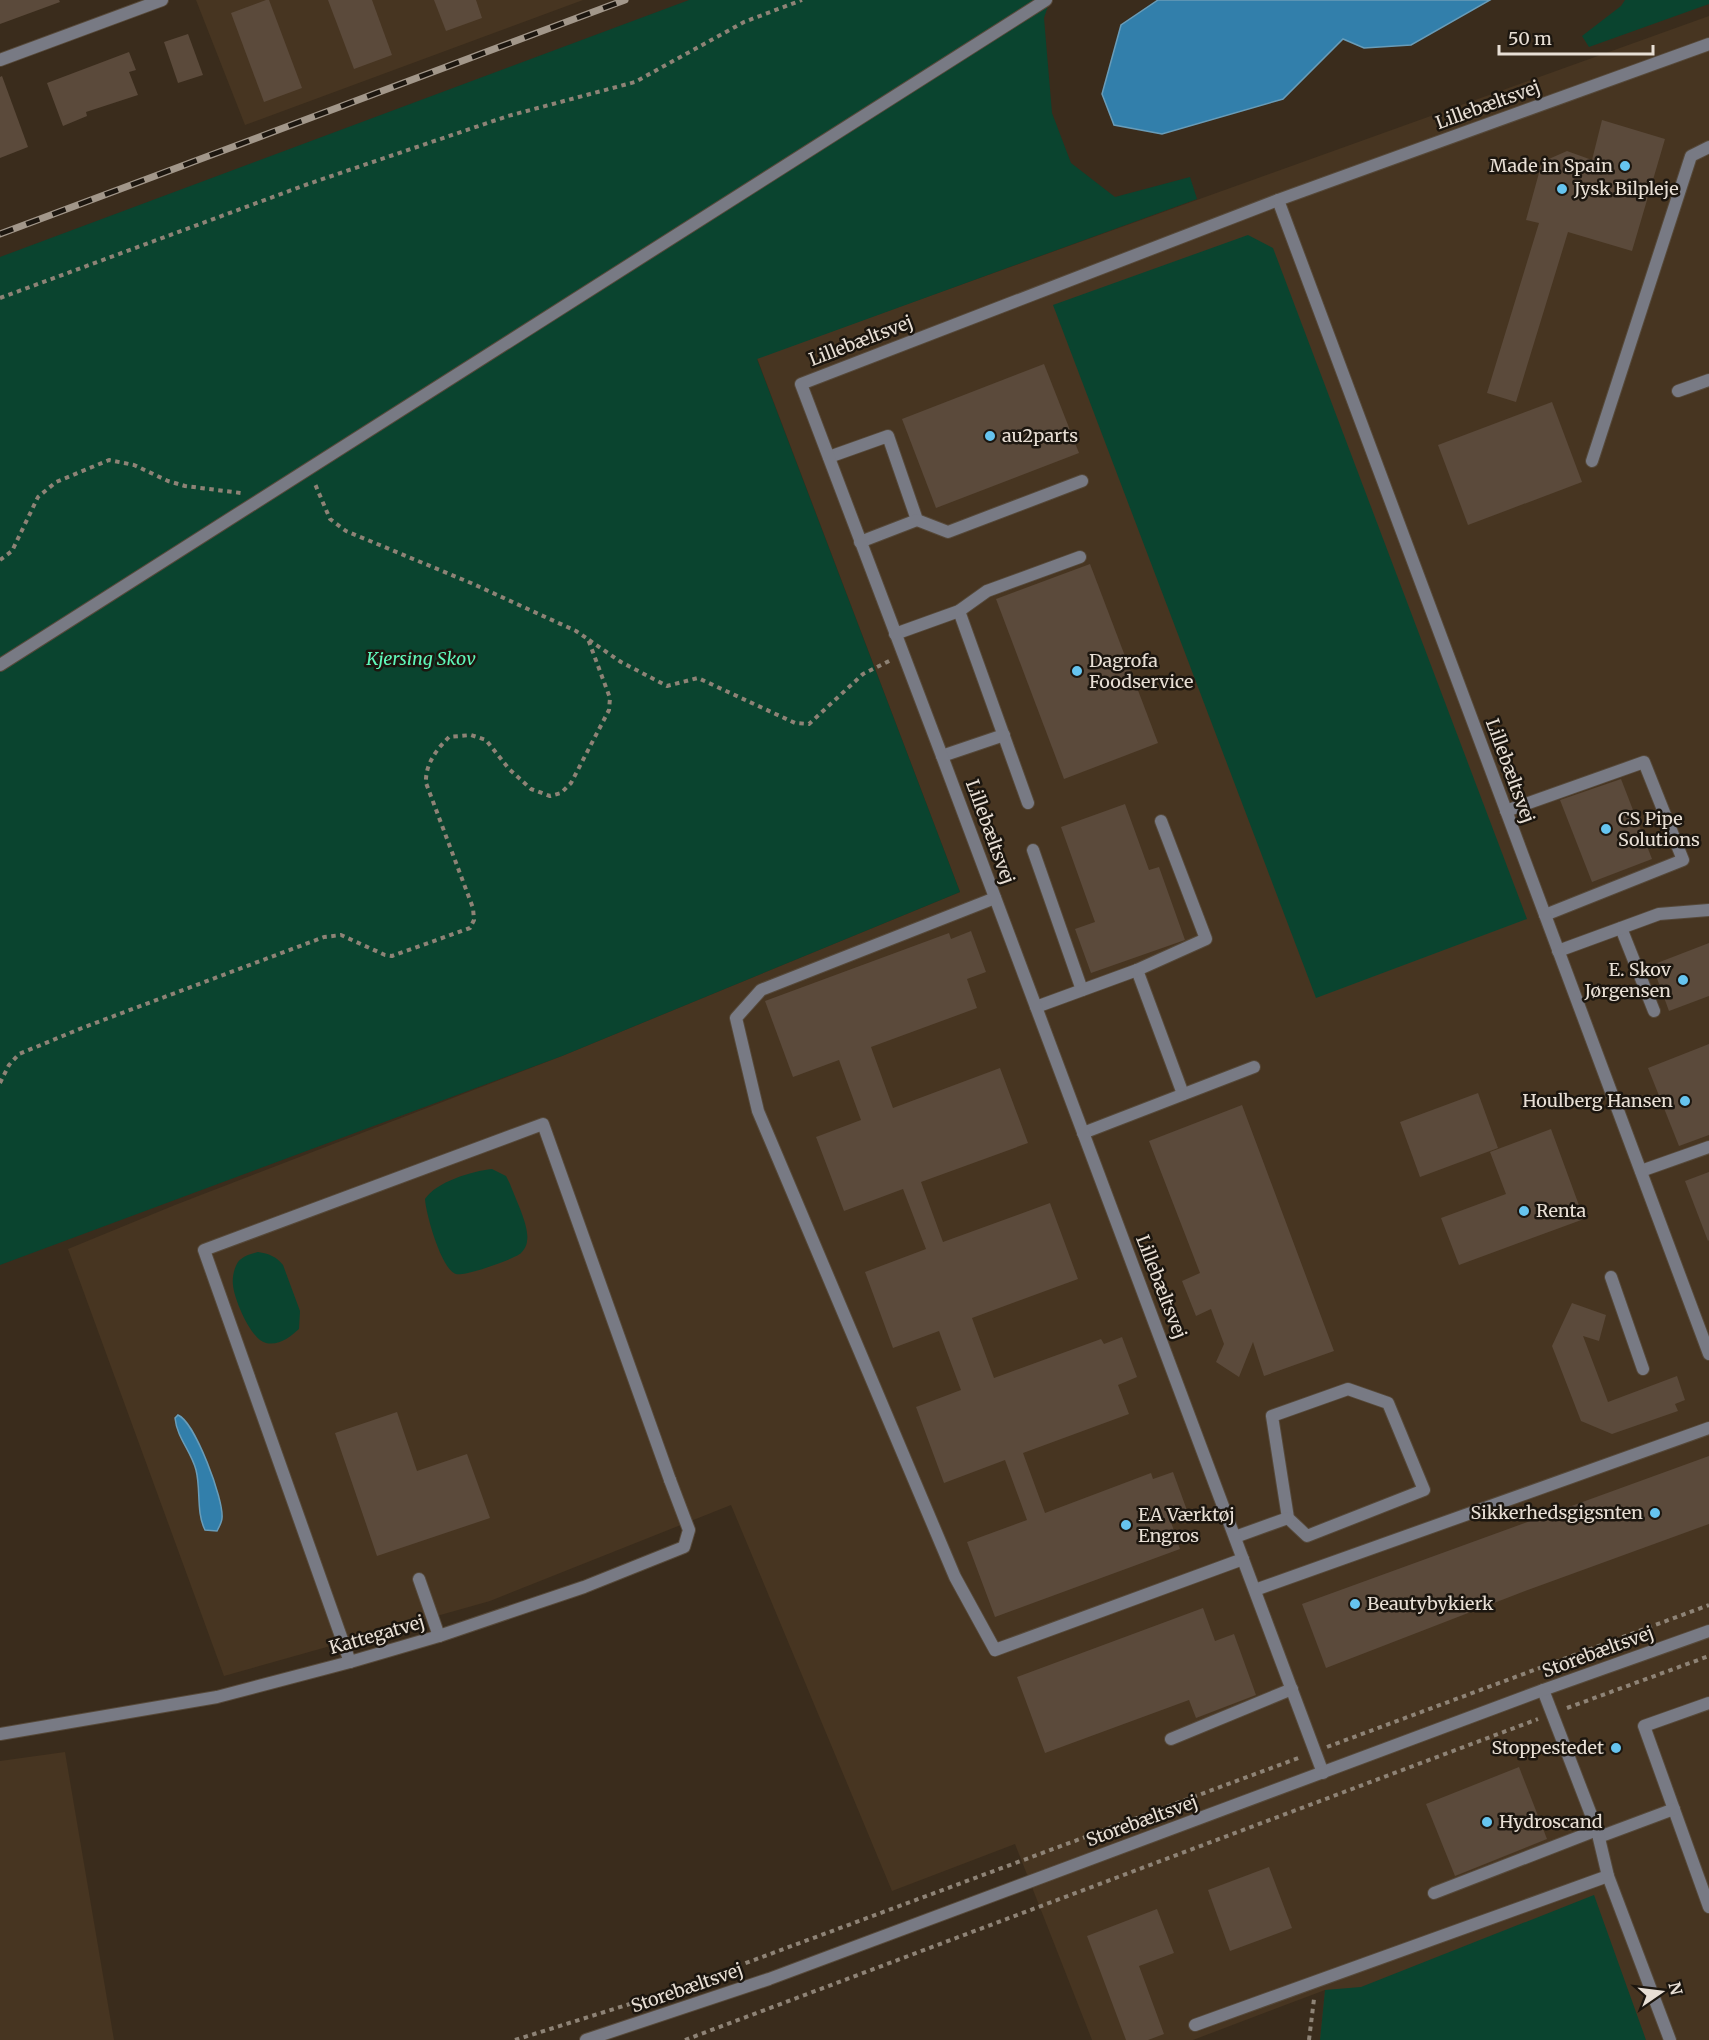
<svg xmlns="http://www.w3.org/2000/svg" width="1709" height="2040" font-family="Merriweather,serif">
  <rect width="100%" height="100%" fill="#3a2c1c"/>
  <g fill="#473521">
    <path d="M196,0H583L245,125Z"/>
    <path d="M1709,16V2040H1320L1325,1990L1193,2040H1092L1015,1844L892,1891L731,1505L490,1601L224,1676L68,1249L175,1205L562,1056L960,892L757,358Z"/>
    <path d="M65,1752L114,2040H0V1761Z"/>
  </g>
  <g fill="#0a442f">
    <path d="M689,0H1050L1044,18L1052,113L1071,163L1115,197L1190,177L1197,199L757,359L960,892L562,1056L0,1265V257Z"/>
    <path d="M1625,0H1709V4L1589,47L1582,36L1621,6Z"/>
    <path d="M1248,235L1273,248L1527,919L1316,998L1053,305Z"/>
    <path d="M492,1169L506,1176L510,1184C515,1198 530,1227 527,1241C527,1245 524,1250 521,1253C515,1259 463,1277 456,1274C441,1269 426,1214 425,1199C436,1182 472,1171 492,1169Z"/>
    <path d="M258,1252C269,1254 276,1256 283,1265L300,1311L299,1329C290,1337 279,1346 266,1343C251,1340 234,1299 233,1285C232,1278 234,1268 238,1262C243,1256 251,1254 258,1252Z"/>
    <path d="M1594,1895L1646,2040H1320L1325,1990L1361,1987Z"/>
  </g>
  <g fill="#327fab" stroke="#699cb8" stroke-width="1.5">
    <path d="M1158,0H1490L1411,45L1364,48L1343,39L1283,99L1162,134L1114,125L1102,94L1121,25Z"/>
    <path d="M178,1415C195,1422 224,1500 222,1518C222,1522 219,1527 217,1531L205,1530C196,1512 201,1490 196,1470C191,1451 177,1438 175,1418Z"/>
  </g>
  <g fill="#5b4a3b">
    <path d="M0,0H59L60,2L0,24Z"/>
    <path d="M266,0H269L302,88L264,102L231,13Z"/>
    <path d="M328,0H372L392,55L354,69Z"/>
    <path d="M434,0H476L482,18L446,31Z"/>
    <path d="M188,34L203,75L178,83L164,42Z"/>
    <path d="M129,52L136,70L129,72L138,95L86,112L87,116L63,126L47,83Z"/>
    <path d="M2,76L28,147L0,158V77Z"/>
    <path d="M1602,120L1665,139L1632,251L1568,232L1516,402L1487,393L1539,223L1526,220L1542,162L1567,151L1592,160Z"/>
    <path d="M1044,364L1079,453L936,508L902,419Z"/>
    <path d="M1552,402L1582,482L1468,525L1438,445Z"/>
    <path d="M1090,564L1158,743L1064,779L996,599Z"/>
    <path d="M1621,779L1652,859L1592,882L1560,800Z"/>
    <path d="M1125,804L1149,870L1159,867L1185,940L1091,973L1075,929L1095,922L1061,827Z"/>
    <path d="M971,931L986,972L967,979L977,1008L871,1047L893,1108L1000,1068L1028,1143L921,1182L943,1242L1050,1203L1078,1279L972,1318L994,1378L1101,1339L1104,1344L1122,1337L1137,1377L1118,1385L1129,1414L1023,1453L1045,1513L1151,1473L1153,1479L1173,1472L1188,1513L1170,1519L1180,1549L995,1617L967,1542L1027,1520L1005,1460L944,1483L916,1407L961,1390L939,1331L893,1348L865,1272L926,1249L903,1189L844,1211L816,1137L861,1120L839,1060L793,1077L765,1001L949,933L951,939Z"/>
    <path d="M1709,943V996L1669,1011L1652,965Z"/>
    <path d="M1709,1044V1135L1679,1146L1648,1068Z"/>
    <path d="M1478,1093L1498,1148L1420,1177L1400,1122Z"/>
    <path d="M1242,1105L1334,1351L1264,1376L1253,1342L1239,1377L1216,1362L1224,1344L1211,1309L1196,1316L1182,1281L1200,1273L1149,1141Z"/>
    <path d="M1551,1129L1584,1219L1459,1265L1441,1218L1506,1194L1490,1152Z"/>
    <path d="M1709,1172V1240L1708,1241L1685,1181Z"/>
    <path d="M1572,1303L1606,1315L1599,1341L1583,1336L1608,1402L1677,1376L1685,1400L1675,1404L1678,1411L1612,1434L1581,1421L1552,1346Z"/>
    <path d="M397,1412L417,1471L467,1454L490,1518L377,1556L335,1433Z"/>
    <path d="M1709,1456V1524L1525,1591L1326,1668L1302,1604Z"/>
    <path d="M1203,1608L1215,1641L1234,1634L1256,1695L1196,1718L1189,1700L1045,1753L1017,1677Z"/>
    <path d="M1519,1767L1547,1839L1455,1876L1426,1804Z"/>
    <path d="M1269,1867L1292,1928L1230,1951L1208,1890Z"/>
    <path d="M1157,1909L1174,1953L1139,1966L1164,2034L1148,2040H1126L1087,1936Z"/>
  </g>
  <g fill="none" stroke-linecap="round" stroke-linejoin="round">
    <defs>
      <g id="service">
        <path d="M1678,391L1709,380"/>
        <path d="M829,457L888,436L917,520L948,532L1082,481"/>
        <path d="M1592,461L1691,156L1709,147"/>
        <path d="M860,542L917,520"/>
        <path d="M959,611L1028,803"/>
        <path d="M895,634L959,611L987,591L1080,557"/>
        <path d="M0,665L1046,0"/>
        <path d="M942,756L1004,735"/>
        <path d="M1506,811L1644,762L1683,860L1545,915"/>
        <path d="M1033,850L1082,990"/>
        <path d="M995,898L761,990L736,1018L758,1111L955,1577L995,1650L1243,1559"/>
        <path d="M1621,928L1654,1011"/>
        <path d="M1558,951L1659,914L1709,910"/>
        <path d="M1137,970L1183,1094"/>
        <path d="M1036,1007L1137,970L1206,939L1161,821"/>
        <path d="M1083,1133L1254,1067"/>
        <path d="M1641,1171L1709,1147"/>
        <path d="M1611,1277L1643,1369"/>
        <path d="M1348,1389L1388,1403L1424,1490L1307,1536L1288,1518L1272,1416Z"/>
        <path d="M1235,1537L1288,1518"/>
        <path d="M419,1579L439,1636"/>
        <path d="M1255,1590L1709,1428"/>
        <path d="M350,1662L204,1250L543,1124L670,1480"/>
        <path d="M1709,1703L1644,1726L1709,1907"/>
        <path d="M1171,1739L1292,1689"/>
        <path d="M1599,1837L1674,1809"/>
        <path d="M1434,1893L1597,1830"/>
        <path d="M1195,2025L1608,1876"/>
      </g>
      <g id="minor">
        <path d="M0,60L162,0"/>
        <path d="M1278,200L1709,1354"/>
        <path d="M1543,1690L1597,1830L1608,1876L1670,2040"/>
        <path d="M0,1734L217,1697L350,1662L439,1636L584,1587L684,1547L689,1530L670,1480"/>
        <path d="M1323,1773L942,756L801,384L1278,200L1709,44"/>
      </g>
      <path id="tertiary" d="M586,2040L769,1979L1543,1690L1709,1631"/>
    </defs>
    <use href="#service" stroke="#56493a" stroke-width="14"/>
    <use href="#minor" stroke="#56493a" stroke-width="14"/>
    <use href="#tertiary" stroke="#56493a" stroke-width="14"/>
    <g stroke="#8e8376" stroke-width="4" stroke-dasharray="4.5 4.5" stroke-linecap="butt">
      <path d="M0,298L308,184L508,116L635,82L744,22L802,0"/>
      <path d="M0,560L12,551L38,497L56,482L109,460L134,465L168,481L185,486L241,493"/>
      <path d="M589,640L621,662L667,686L698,678L795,723L809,724L863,674L891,660"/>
      <path d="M0,1083L9,1065L19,1054L82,1028L324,937L341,935L385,955L392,956L470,928L474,920L473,908L426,783C425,764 437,749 449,737L471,735L486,740L509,769L531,789L550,796L561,793L571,783L609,710L610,698L588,639L576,631L471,583L346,531L330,519L315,484"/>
      <path d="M1567,1708L1709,1656"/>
      <path d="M1327,1747L1709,1605"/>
      <path d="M515,2040L665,1993L1301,1757"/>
      <path d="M685,2040L1538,1719"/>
      <path d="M1309,2040L1314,1999"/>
    </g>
    <use href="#service" stroke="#787a84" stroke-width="12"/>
    <use href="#minor" stroke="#787a84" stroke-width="12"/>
    <use href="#tertiary" stroke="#787a84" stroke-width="12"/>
    <defs>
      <path id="rail" d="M0,234L625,0"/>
    </defs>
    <use href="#rail" stroke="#a2978a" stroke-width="7"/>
    <use href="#rail" stroke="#1c160f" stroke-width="4.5" stroke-dasharray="14" stroke-linecap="butt"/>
  </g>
  <g fill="#66c4ef" stroke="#1c160f" stroke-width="2">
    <circle cx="1625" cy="166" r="6"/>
    <circle cx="1562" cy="189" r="6"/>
    <circle cx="990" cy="436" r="6"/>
    <circle cx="1077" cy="671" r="6"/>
    <circle cx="1606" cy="829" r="6"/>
    <circle cx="1683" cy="980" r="6"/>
    <circle cx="1685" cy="1101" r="6"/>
    <circle cx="1524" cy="1211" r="6"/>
    <circle cx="1655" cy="1513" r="6"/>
    <circle cx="1126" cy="1525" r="6"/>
    <circle cx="1355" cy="1604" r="6"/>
    <circle cx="1616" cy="1748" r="6"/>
    <circle cx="1487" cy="1822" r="6"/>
  </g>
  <g text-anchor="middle" stroke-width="5" stroke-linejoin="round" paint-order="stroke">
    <g font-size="18" fill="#e8dfd5" stroke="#1c160f">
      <text transform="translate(1488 105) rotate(-20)" y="6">Lillebæltsvej</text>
      <text transform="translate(861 341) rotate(-21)" y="6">Lillebæltsvej</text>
      <text transform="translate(1510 771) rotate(70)" y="6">Lillebæltsvej</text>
      <text transform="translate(990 832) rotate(70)" y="6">Lillebæltsvej</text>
      <text transform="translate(1161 1287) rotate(69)" y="6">Lillebæltsvej</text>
      <text transform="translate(377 1635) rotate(-16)" y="6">Kattegatvej</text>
      <text transform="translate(1598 1652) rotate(-20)" y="6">Storebæltsvej</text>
      <text transform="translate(1142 1821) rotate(-20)" y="6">Storebæltsvej</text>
      <text transform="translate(687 1988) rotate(-19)" y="6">Storebæltsvej</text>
    </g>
    <g font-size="18" fill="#e8dfd5" stroke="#1c160f" text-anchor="start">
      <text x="1613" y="172" text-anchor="end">Made in Spain</text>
      <text x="1574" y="195">Jysk Bilpleje</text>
      <text x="1002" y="442">au2parts</text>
      <text x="1089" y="667">Dagrofa<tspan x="1089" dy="21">Foodservice</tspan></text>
      <text x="1618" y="825">CS Pipe<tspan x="1618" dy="21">Solutions</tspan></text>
      <text x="1671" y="976" text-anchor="end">E. Skov<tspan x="1671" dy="21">Jørgensen</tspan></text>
      <text x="1673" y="1107" text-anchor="end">Houlberg Hansen</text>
      <text x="1536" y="1217">Renta</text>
      <text x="1643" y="1519" text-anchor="end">Sikkerhedsgigsnten</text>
      <text x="1138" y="1521">EA Værktøj<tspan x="1138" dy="21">Engros</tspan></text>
      <text x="1367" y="1610">Beautybykierk</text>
      <text x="1604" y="1754" text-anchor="end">Stoppestedet</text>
      <text x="1499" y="1828">Hydroscand</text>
    </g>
    <g font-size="18" font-style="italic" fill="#5ff8ba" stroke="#1c160f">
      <text x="421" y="665">Kjersing Skov</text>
    </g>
  </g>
  <g transform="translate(1661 1992) rotate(76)" stroke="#1c160f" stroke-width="4.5" paint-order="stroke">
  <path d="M0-4.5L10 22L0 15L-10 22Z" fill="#e8dfd5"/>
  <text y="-9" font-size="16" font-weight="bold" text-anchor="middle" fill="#e8dfd5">N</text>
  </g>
  <path d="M1499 45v9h154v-9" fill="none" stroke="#e8dfd5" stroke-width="3"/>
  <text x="1508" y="45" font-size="18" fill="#e8dfd5" stroke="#1c160f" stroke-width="4.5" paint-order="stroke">50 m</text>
</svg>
